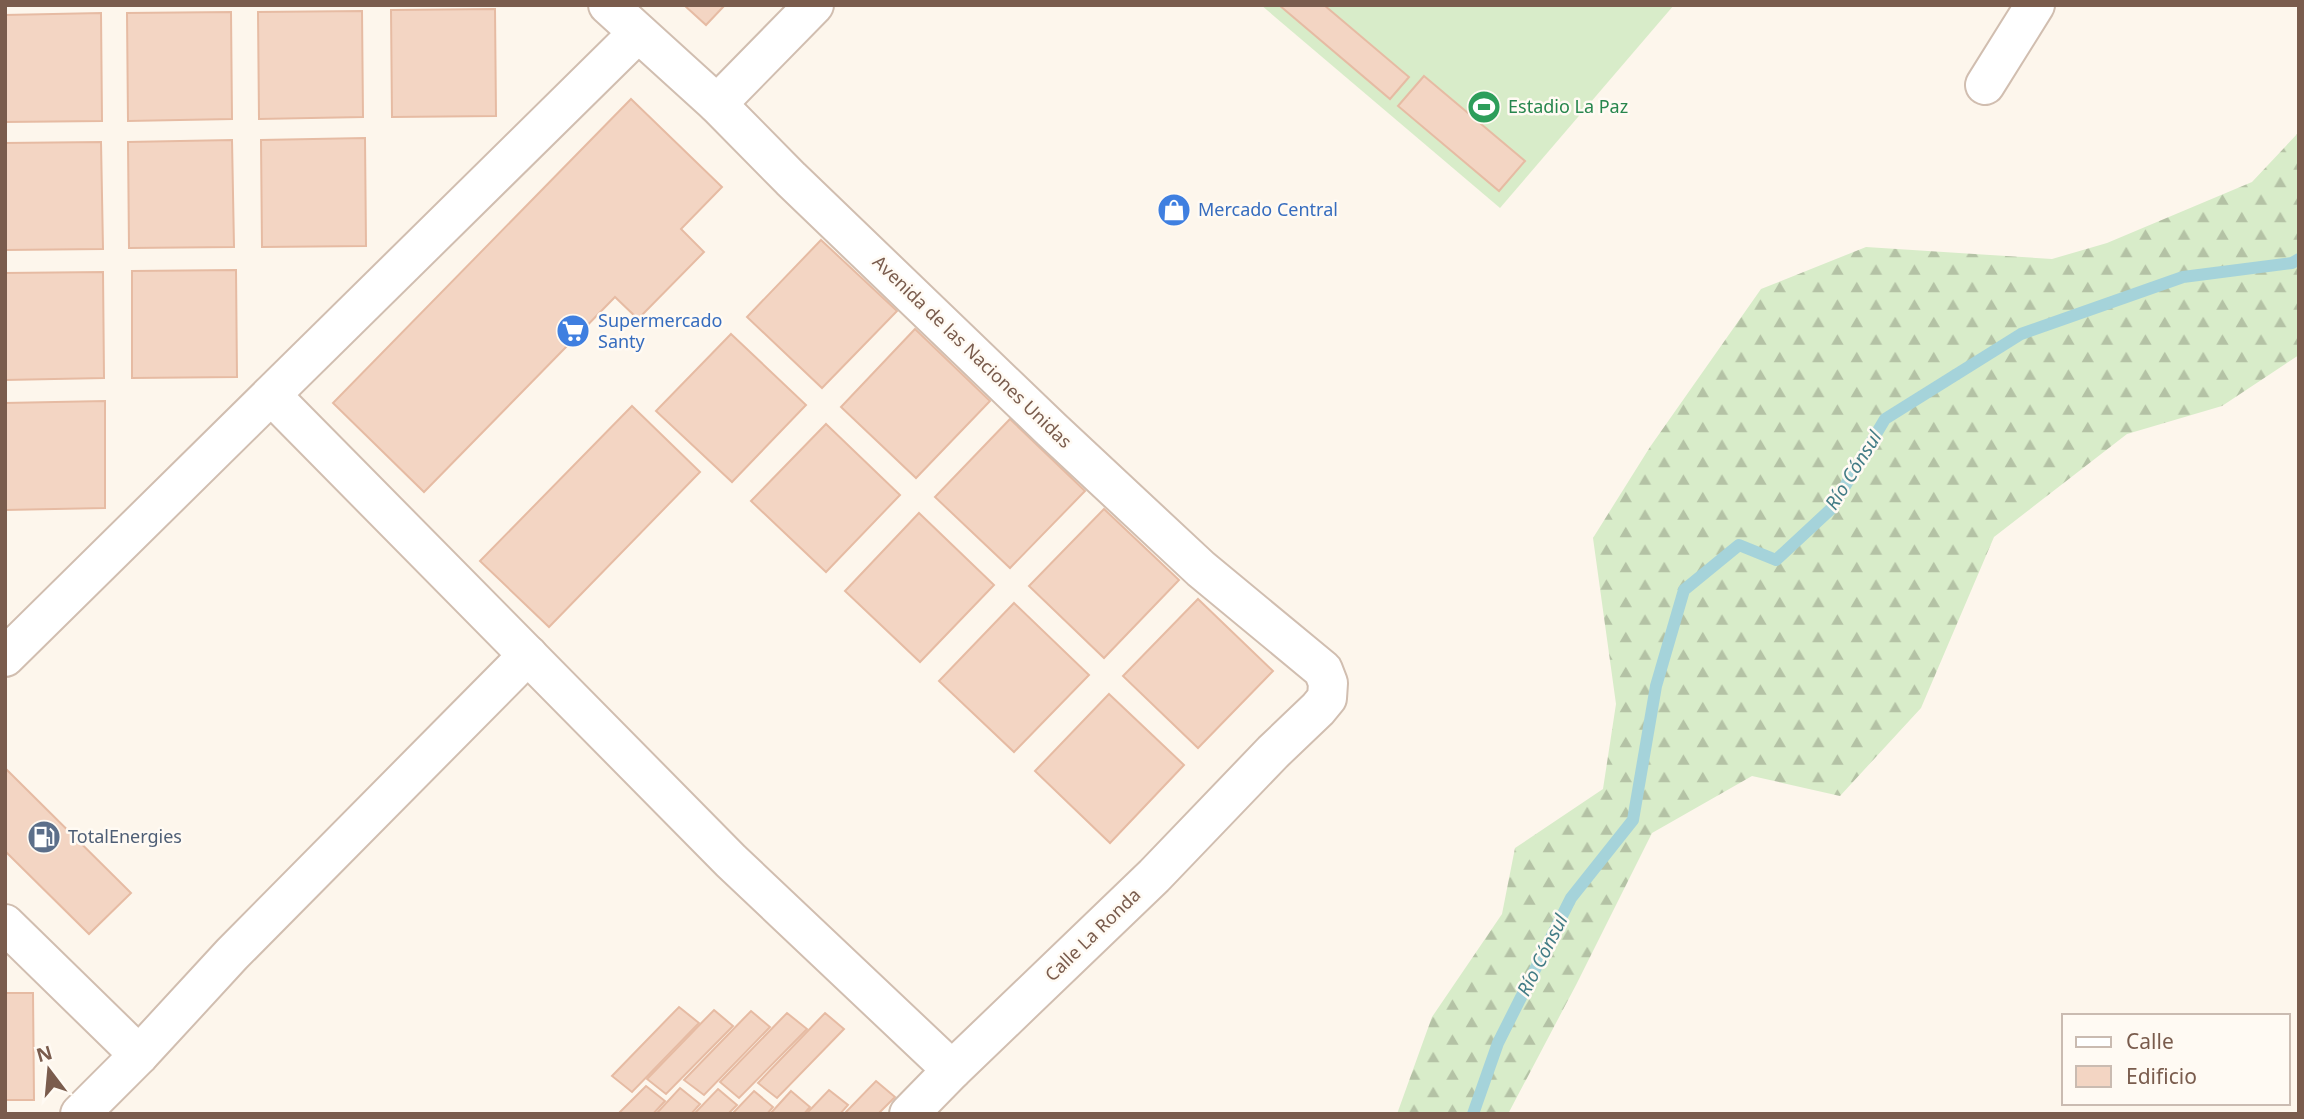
<svg xmlns="http://www.w3.org/2000/svg" width="2304" height="1119" font-family="'Noto Sans',sans-serif">
  <defs>
    <pattern id="forest-firs" width="22" height="20" patternUnits="userSpaceOnUse" patternTransform="scale(1.75)"><rect width="22" height="20" fill="#d8ecc9"/><path d="M5 1l3.5 6h-7zM16 11l3.5 6h-7z" fill="#b4c2a5"/></pattern>
  </defs>
  <rect width="100%" height="100%" fill="#fdf6ec"/>
  <path fill="#d8ecc9" d="M1261,5H1674L1500,208Z"/>
  <path fill="url(#forest-firs)" d="M2299,132V355L2222,406L2127,434L1994,537L1921,708L1840,796L1752,776L1652,833L1576,985L1508,1114H1397L1432,1017L1502,914L1515,848L1603,789L1616,704L1593,538L1650,447L1761,289L1866,247L2052,259L2107,243L2252,182Z"/>
  <g fill="none" stroke-linecap="round" stroke-linejoin="round">
    <path stroke="#a5d3da" stroke-width="12" d="M1473,1114L1498,1043L1571,898L1633,820L1656,686L1684,590L1739,545L1776,560L1832,508L1885,419L2021,334L2183,277L2292,263L2299,259"/>
  </g>
  <g fill="#f3d5c3" stroke="#e6bba3" stroke-width="2">
    <path d="M684,5H725L706,25Z"/>
    <path d="M1279,5H1324L1409,77L1390,99Z"/>
    <path d="M495,9L496,116L392,117L391,10Z"/>
    <path d="M362,11L363,117L259,119L258,12Z"/>
    <path d="M231,12L232,119L128,121L127,13Z"/>
    <path d="M101,13L102,121L5,122V15Z"/>
    <path d="M1424,76L1525,161L1499,191L1398,106Z"/>
    <path d="M631,99L722,187L681,229L704,252L638,319L615,297L424,492L333,403Z"/>
    <path d="M365,138L366,246L262,247L261,140Z"/>
    <path d="M232,140L234,247L129,248L128,142Z"/>
    <path d="M101,142L103,249L5,250V143Z"/>
    <path d="M821,240L897,311L822,388L747,317Z"/>
    <path d="M236,270L237,377L132,378V271Z"/>
    <path d="M103,272L104,378L5,380V273Z"/>
    <path d="M915,329L990,401L916,478L841,407Z"/>
    <path d="M731,334L806,405L732,482L656,411Z"/>
    <path d="M105,401V508L5,510V403Z"/>
    <path d="M632,406L700,472L549,627L480,561Z"/>
    <path d="M1010,419L1085,491L1010,568L935,497Z"/>
    <path d="M826,424L900,495L826,572L751,501Z"/>
    <path d="M1104,509L1179,580L1104,658L1029,586Z"/>
    <path d="M919,513L994,585L920,662L845,591Z"/>
    <path d="M1198,599L1273,671L1198,748L1123,676Z"/>
    <path d="M1014,603L1089,675L1014,752L939,681Z"/>
    <path d="M1109,694L1184,765L1110,843L1035,771Z"/>
    <path d="M5,768L131,893L89,934L5,851Z"/>
    <path d="M5,993H33L34,1100H5Z"/>
    <path d="M679,1007L699,1023L632,1092L612,1076Z"/>
    <path d="M714,1010L733,1026L666,1094L647,1079Z"/>
    <path d="M751,1011L770,1027L704,1095L684,1080Z"/>
    <path d="M787,1013L807,1029L739,1098L720,1082Z"/>
    <path d="M825,1013L844,1029L777,1098L758,1083Z"/>
    <path d="M876,1081L895,1097L878,1114H844Z"/>
    <path d="M646,1086L665,1101L653,1114H618Z"/>
    <path d="M680,1088L700,1104L691,1114H656Z"/>
    <path d="M718,1089L737,1105L728,1114H694Z"/>
    <path d="M829,1090L848,1105L840,1114H806Z"/>
    <path d="M754,1091L773,1107L767,1114H732Z"/>
    <path d="M791,1091L810,1107L804,1114H770Z"/>
  </g>
  <g fill="none" stroke-linecap="round" stroke-linejoin="round">
    <defs>
      <g id="minor">
        <path d="M608,5L717,104L791,179L1052,430L1201,569L1323,670L1328,683L1327,698L1318,709L1273,752L1154,876L952,1070L909,1114"/>
        <path d="M1985,85L2035,5"/>
        <path d="M717,104L814,5"/>
        <path d="M271,395L731,861L952,1070"/>
        <path d="M5,657L638,33"/>
        <path d="M5,924L139,1055"/>
        <path d="M80,1114L139,1055L232,954L528,655"/>
      </g>
    </defs>
    <use href="#minor" stroke="#d1beb0" stroke-width="42"/>
    <use href="#minor" stroke="#fff" stroke-width="38"/>
  </g>
  <defs>
    <symbol id="stadium-disc" viewBox="-11 -11 22 22"><circle r="9.5" fill="#2e9e5b" stroke="#fffaf3"/><path d="M0-5a6.5 5 0 1 0 0 10a6.5 5 0 1 0 0-10ZM-3.5-1.8h7v3.6h-7Z" fill="#fff"/></symbol>
    <symbol id="shop-disc" viewBox="-11 -11 22 22"><circle r="9.5" fill="#3f7fe0" stroke="#fffaf3"/><path d="M-5-2.5h2.3a2.7 3.5 0 0 1 5.4 0H5L5.5 6h-11ZM-1.5-2.5h3a1.5 2.3 0 0 0-3 0Z" fill="#fff"/></symbol>
    <symbol id="supermarket-disc" viewBox="-11 -11 22 22"><circle r="9.5" fill="#3f7fe0" stroke="#fffaf3"/><path d="M-6-5.5h2.5l.6 2H6L4.5 2H-2.5L-4.4-4H-6ZM-1.5 3.2a1.3 1.3 0 1 0 .1 0ZM3 3.2a1.3 1.3 0 1 0 .1 0Z" fill="#fff"/></symbol>
    <symbol id="fuel-disc" viewBox="-11 -11 22 22"><circle r="9.5" fill="#5c6f8a" stroke="#fffaf3"/><path d="M-5.5-6h7V0h2V4h1.3V-2.5L3-4.5l.8-.8L6-3V5H2.5V1h-1V6h-7ZM-4.2-4.7v3.2H.2V-4.7Z" fill="#fff"/></symbol>
  </defs>
  <g fill-rule="evenodd">
    <use href="#stadium-disc" x="1465" y="88" width="38" height="38"/>
    <use href="#shop-disc" x="1155" y="191" width="38" height="38"/>
    <use href="#supermarket-disc" x="554" y="312" width="38" height="38"/>
    <use href="#fuel-disc" x="25" y="818" width="38" height="38"/>
  </g>
  <g text-anchor="middle" stroke-width="5" stroke-linejoin="round" paint-order="stroke">
    <g font-size="18" fill="#27864d" stroke="#fffaf3" text-anchor="start">
      <text x="1508" y="113">Estadio La Paz</text>
    </g>
    <g font-size="18" fill="#366cbe" stroke="#fffaf3" text-anchor="start">
      <text x="1198" y="216">Mercado Central</text>
      <text x="598" y="327">Supermercado<tspan x="598" dy="21">Santy</tspan></text>
    </g>
    <g font-size="18" fill="#7a5c4d" stroke="#fffaf3">
      <text transform="translate(972 352) rotate(44)" y="6">Avenida de las Naciones Unidas</text>
      <text transform="translate(1093 935) rotate(-44)" y="6">Calle La Ronda</text>
    </g>
    <g font-size="18" fill="#4e5e75" stroke="#fffaf3" text-anchor="start">
      <text x="68" y="843">TotalEnergies</text>
    </g>
    <g font-size="19" font-style="italic" fill="#437c86" stroke="#fffaf3">
      <text transform="translate(1853 470) rotate(-58)" y="7">Río Cónsul</text>
      <text transform="translate(1542 955) rotate(-63)" y="7">Río Cónsul</text>
    </g>
  </g>
  <rect width="2304" height="1119" fill="none" stroke="#7a5c4d" stroke-width="14"/>
  <rect x="2062" y="1014" width="228" height="91" fill="#fffaf3" stroke="#cabbb1" stroke-width="2"/>
  <rect x="2076" y="1037" width="35" height="10" fill="#ffffff" stroke="#cabbb1" stroke-width="2"/>
  <text x="2126" y="1049" font-size="21" fill="#7a5c4d">Calle</text>
  <rect x="2076" y="1066" width="35" height="21" fill="#f3d5c3" stroke="#cabbb1" stroke-width="2"/>
  <text x="2126" y="1084" font-size="21" fill="#7a5c4d">Edificio</text>
  <g transform="translate(49 1070) rotate(344)" stroke="#fffaf3" stroke-width="5" paint-order="stroke">
  <path d="M0-5L12 26L0 18L-12 26Z" fill="#7a5c4d"/>
  <text y="-10" font-size="19" font-weight="bold" text-anchor="middle" fill="#7a5c4d">N</text>
  </g>
</svg>
